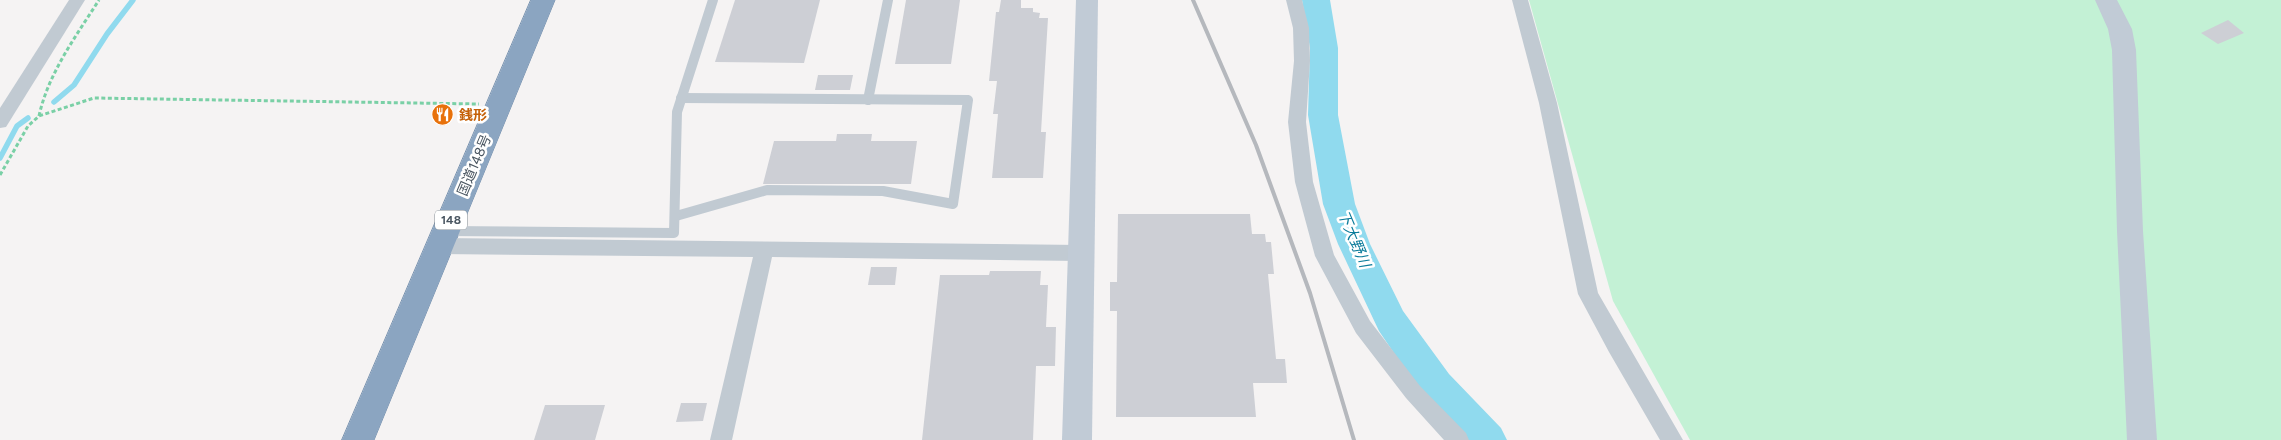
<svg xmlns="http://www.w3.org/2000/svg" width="2281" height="440" font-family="Figtree,'Noto Sans JP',sans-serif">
  <rect width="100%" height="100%" fill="#f5f3f3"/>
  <path fill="#c3f1d5" d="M1529,0H2281V440H1690L1613,301Z"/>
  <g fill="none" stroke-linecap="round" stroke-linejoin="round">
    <g stroke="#90daee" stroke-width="5.5">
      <path d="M54,102L74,85L107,34L133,0"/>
      <path d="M0,158L17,126L28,118"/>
    </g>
    <path fill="#90daee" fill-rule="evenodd" d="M1302,0H1330L1338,48V115L1355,204L1370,244L1403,311L1449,374L1501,428L1507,440H1464L1423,396L1379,331L1338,244L1323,204L1308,115L1310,48Z"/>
  </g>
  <g fill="#cdcfd5">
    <path d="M735,0H820L804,63L715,62Z"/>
    <path d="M906,0H960L951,64H895Z"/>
    <path d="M1001,0H1021V8H1033V12L1040,13L1039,18H1048L1041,132H1046L1043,178H992L998,114H993L997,81H989L996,12H999Z"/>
    <path d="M2228,20L2244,33L2218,44L2201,33Z"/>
    <path d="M818,75H853L850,90H815Z"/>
    <path d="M837,134H872L871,141H917L911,184H763L774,141H836Z"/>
    <path d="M1118,214H1250L1252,234H1265L1266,242H1271L1274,274H1268L1276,359H1285L1287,383H1253L1256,417H1116L1117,311H1110V282H1117Z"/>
    <path d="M871,267H897L895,285H868Z"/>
    <path d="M990,271H1041L1040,285H1048L1046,327H1056L1055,366H1036L1033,440H922L940,275H989Z"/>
    <path d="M681,403H707L703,421L676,422Z"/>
    <path d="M545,405H605L595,440H534Z"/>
  </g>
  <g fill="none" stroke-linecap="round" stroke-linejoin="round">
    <defs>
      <path id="highway" d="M531,0H555L374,440H342Z"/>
    </defs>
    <use href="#highway" stroke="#7690ad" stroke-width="1"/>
    <g stroke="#7ad0a6" stroke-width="3" stroke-dasharray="4 2.5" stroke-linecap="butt">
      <path d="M39,116C48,74 76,36 99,0"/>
      <path d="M0,175L28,126L39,116L94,98L479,104"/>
    </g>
    <g stroke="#c1cad2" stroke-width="10">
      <path d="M868,100L888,0"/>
      <path d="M676,216L767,190L883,191L953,204L968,100L681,98"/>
      <path d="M447,231L674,233L677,112L713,0"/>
    </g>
    <g fill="#c1cad2" fill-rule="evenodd">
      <path d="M69,0H85L6,127L0,128V108Z"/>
      <path d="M1286,0H1302L1309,28L1310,61L1306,122L1313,182L1334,255L1370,321L1420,386L1466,433L1469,440H1444L1406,398L1356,333L1315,256L1295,182L1288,122L1294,61L1293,28Z"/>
      <path d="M1512,0H1528L1557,103L1598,293L1683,440H1660L1609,352L1578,294L1539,103Z"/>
      <path d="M440,238L1081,245L1088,248L1091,253L1088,258L1081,261L772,257L732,440H710L753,257L440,254L433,251L430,246L433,241Z"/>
    </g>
    <g fill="#c1cbd6" fill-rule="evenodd">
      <path d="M1076,0H1098L1092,440H1062Z"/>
      <path d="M2095,0H2117L2132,29L2136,50L2143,231L2157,440H2127L2117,231L2112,50L2108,29Z"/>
    </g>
    <use href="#highway" fill="#8ba5c1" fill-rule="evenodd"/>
    <path stroke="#b5b8bd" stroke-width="4" d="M1193,0L1256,145L1310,293L1354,440"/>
  </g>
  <defs>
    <symbol id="restaurant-disc" viewBox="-11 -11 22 22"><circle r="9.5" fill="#e8710a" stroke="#fff"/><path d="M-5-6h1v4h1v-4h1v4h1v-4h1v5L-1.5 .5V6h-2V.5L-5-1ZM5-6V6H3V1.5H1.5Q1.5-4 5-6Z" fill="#fff"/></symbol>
  </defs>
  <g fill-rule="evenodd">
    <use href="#restaurant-disc" x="430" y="102" width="25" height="25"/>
  </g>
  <g text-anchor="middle" stroke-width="5" stroke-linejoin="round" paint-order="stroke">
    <rect fill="#fff" stroke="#808990" stroke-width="1" x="435" y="210.5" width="32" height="19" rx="4"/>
    <g font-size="12" font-weight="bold" fill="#4a5661">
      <text x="451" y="224">148</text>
    </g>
    <g font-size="14" font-weight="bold" fill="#c56008" stroke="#fff" text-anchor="start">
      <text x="459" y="120">銭形</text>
    </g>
    <g font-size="14" fill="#4a5661" stroke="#fff">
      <text transform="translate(474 165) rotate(-67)" y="5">国道148号</text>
    </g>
    <g font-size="15" font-style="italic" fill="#0c7c9b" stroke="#fff">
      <text transform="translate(1354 239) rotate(67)" y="5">下大野川</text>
    </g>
  </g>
</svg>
